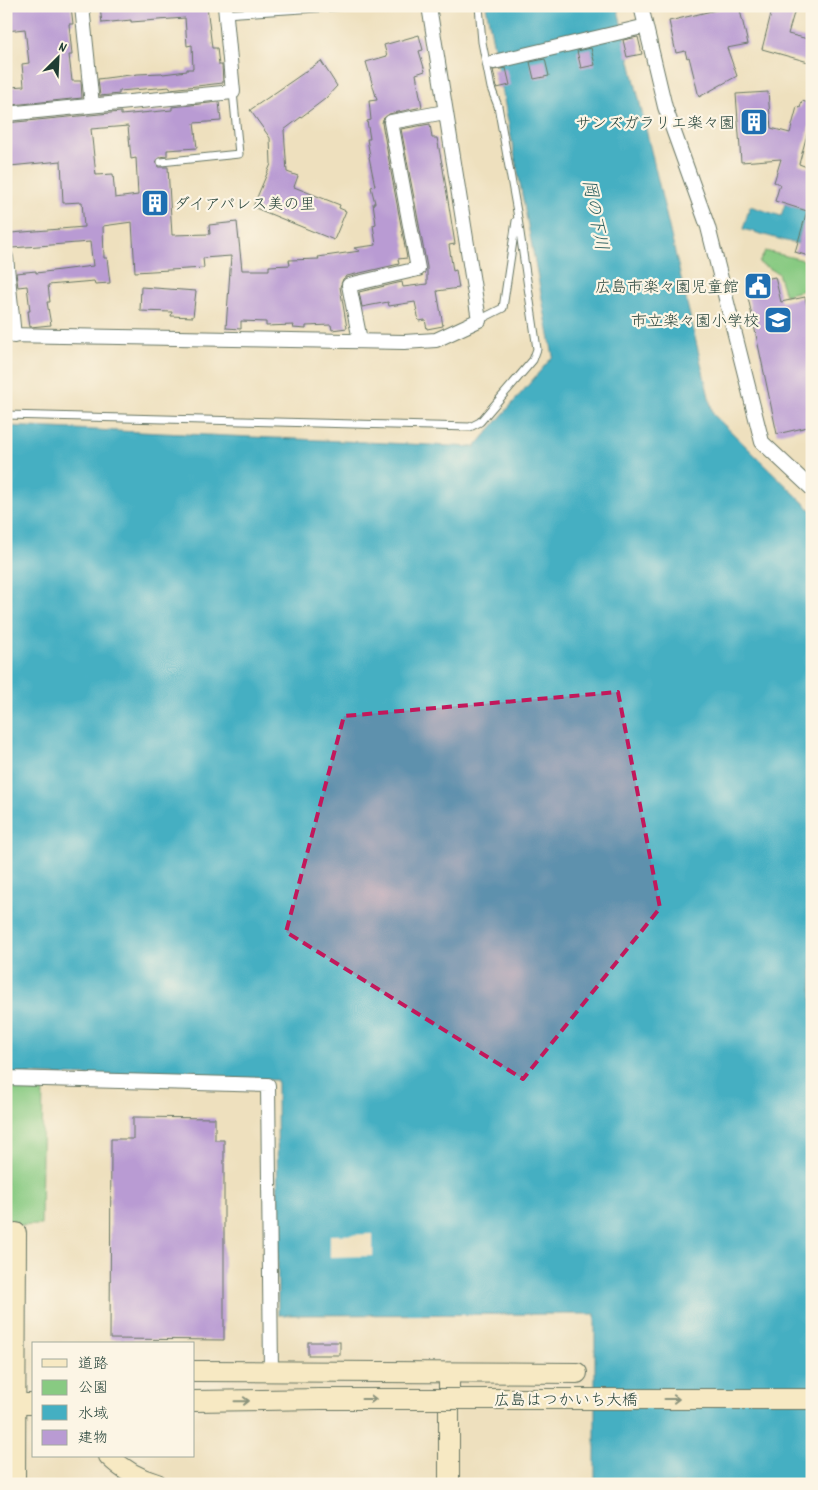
<svg xmlns="http://www.w3.org/2000/svg" width="818" height="1490" font-family="Dekko,'Klee One',sans-serif">
  <rect width="100%" height="100%" fill="#fcf5e5"/>
  <filter id="ink" filterUnits="userSpaceOnUse"><feTurbulence type="fractalNoise" baseFrequency=".02" numOctaves="2"/><feDisplacementMap in="SourceGraphic" scale="10" xChannelSelector="R" yChannelSelector="G"/><feConvolveMatrix kernelMatrix="1 2 1 2 8 2 1 2 1" color-interpolation-filters="sRGB"/></filter>
  <filter id="wash" filterUnits="userSpaceOnUse"><feTurbulence type="fractalNoise" baseFrequency=".0096" numOctaves="4" result="noise"/><feDisplacementMap in="SourceGraphic" scale="20" xChannelSelector="R" yChannelSelector="G"/><feGaussianBlur stdDeviation="1.12" result="paint"/><feColorMatrix in="noise" values="0 0 0 0 0 0 0 0 0 0 0 0 0 0 0 0 0 1.4 0 .05"/><feComposite in="paint" operator="in"/></filter>
  <g filter="url(#wash)">
    <rect width="100%" height="100%" fill="#eee0be"/>
    <g fill="#88ca82" stroke="#54845b">
      <path d="M765,251L812,262V313L804,290L785,295L778,273L759,263Z"/>
      <path d="M6,1081L43,1082L41,1225L8,1226L6,1370Z"/>
    </g>
    <g fill="#44afc2" stroke="#32767b">
      <path d="M486,6H617L713,414L812,511V1484H595V1314L278,1315L277,1080L6,1074V426L475,447L553,356Z"/>
      <path d="M785,204L807,211L797,244L743,229L750,206L781,216Z"/>
    </g>
    <path fill="#eee0be" d="M373,1234V1256L330,1257V1235Z"/>
    <g id="blocks">
      <g fill="#b99bd3" fill-rule="evenodd">
        <path d="M6,6H71L73,24H69L72,55H69L72,81H81L82,98L12,105L10,87L24,86L22,64L29,63L25,29L6,31Z"/>
        <path d="M112,6H207L212,48H217L219,65H222L223,83L170,89V87L119,91V94L100,96L98,79L138,74L162,73L163,74L187,71V69H193L192,45L187,46L185,18L131,22V20L102,23L100,8Z"/>
        <path d="M733,6H739L748,44L727,48L737,76L699,97L689,57L687,58L685,51L676,53L669,21Z"/>
        <path d="M773,6H796L788,34L812,40V63L762,49Z"/>
        <path d="M419,35L423,50L419,51L425,71L416,74L422,107L389,114L383,119L382,123L407,258L398,259L399,264L347,276L343,279L340,287L347,328L332,330L331,325L306,326V329L293,328L294,325L266,326V322L241,321V329L226,328L231,256L203,258L204,268L135,272L132,222L103,226L104,258H107L110,283L95,284L94,281L48,285L50,302H47L51,325L30,327L28,311H30L27,286L18,287L16,273L36,271V273L93,266L90,242L12,248L11,233L84,227L82,202L63,203L61,161L10,166L6,142V123L121,112V115L172,110V107L219,102L221,121L194,123L197,148L167,150V156L160,157L156,160L158,167H168L172,235L210,234L209,225L237,222L242,270H269V266L290,265L289,260L319,259L318,257L360,251L354,248L376,245L373,225L376,224L373,203H375L371,187L375,186L369,157L370,156L367,139H370L367,121L371,120L369,101L377,100L366,62L387,56L384,45ZM128,126L131,159L136,158L138,195L115,198L113,174L96,175L91,129Z"/>
        <path d="M638,37L642,54L627,57L623,40Z"/>
        <path d="M591,48L595,65L581,68L577,51Z"/>
        <path d="M545,59L549,76L534,79L530,62Z"/>
        <path d="M321,61L337,86L325,99L284,130L287,172L298,176L294,187L340,205L339,208L346,211L334,240L253,207L271,164L270,138L250,110Z"/>
        <path d="M506,68L510,85L497,88L493,70Z"/>
        <path d="M768,92L771,128L790,133L797,107L800,108L802,101L812,104V128L809,127L799,164L812,169V257L795,252L807,211L775,201L780,184L774,182L781,159L741,162L736,94Z"/>
        <path d="M430,124L432,138H437L443,169L455,244L449,245L453,271L456,270L459,288L437,291L443,326L427,329L425,320L419,321L415,302L389,306L388,302L362,307L359,292L402,282L403,287L427,284V267L401,129Z"/>
        <path d="M775,277L781,302L805,297L812,329V426L777,434L745,283Z"/>
        <path d="M141,287L196,291L193,317L171,316L172,312L140,311Z"/>
        <path d="M133,1117L215,1118V1140H224V1340L110,1339L111,1139H133Z"/>
        <rect x="308" y="1342" width="32" height="13"/>
      </g>
    </g>
  </g>
  <g filter="url(#ink)">
    <use href="#blocks" fill-opacity="0" stroke="#677664" stroke-width="1"/>
    <g fill="none" stroke-linecap="round" stroke-linejoin="round">
      <defs>
        <g id="lane">
          <path d="M225,14L349,6"/>
          <path d="M161,162L239,154L233,92"/>
          <path d="M479,320L503,308L516,221"/>
          <path d="M6,415L470,427L480,422L533,360L537,349L517,212L498,106L491,88L482,42L479,6"/>
        </g>
        <g id="street">
          <path d="M82,6L92,105"/>
          <path d="M641,6L665,107L708,227L762,442L812,489"/>
          <path d="M494,62L638,28"/>
          <path d="M6,114L233,92L225,6"/>
          <path d="M6,257L14,336"/>
          <path d="M6,335L404,342L436,340L479,320L429,6"/>
          <path d="M360,340L349,285L418,269L391,122L445,112"/>
          <path d="M6,1078L268,1085L271,1371"/>
        </g>
        <g id="secondary">
          <path d="M194,1371L577,1373"/>
          <path d="M194,1401L320,1399"/>
          <path d="M6,1404H34"/>
          <path d="M109,1456C123,1470 139,1479 157,1484"/>
          <path d="M15,1484L16,1233"/>
          <path d="M449,1484V1373"/>
        </g>
      </defs>
      <use href="#lane" stroke="#677664" stroke-width="9"/>
      <use href="#street" stroke="#677664" stroke-width="16"/>
      <use href="#secondary" stroke="#677664" stroke-width="22"/>
      <use href="#lane" stroke="#fff" stroke-width="7"/>
      <use href="#street" stroke="#fff" stroke-width="14"/>
      <use href="#secondary" stroke="#f7e9c3" stroke-width="20"/>
      <defs>
        <path id="secondary-bridge" d="M320,1399H812"/>
      </defs>
      <use href="#secondary-bridge" stroke="#677664" stroke-width="22" stroke-linecap="butt"/>
      <use href="#secondary-bridge" stroke="#f7e9c3" stroke-width="20"/>
    </g>
    <defs><path id="oneway-shaft" d="M-6 0H5M1.5-3L5.5 0L1.5 3" fill="none" stroke-width="1.6" stroke-linecap="round" stroke-linejoin="round" transform="scale(1.25)"/></defs>
    <g stroke="#8b937c">
      <use href="#oneway-shaft" transform="translate(369 1399)"/>
      <use href="#oneway-shaft" transform="translate(672 1399)"/>
      <use href="#oneway-shaft" transform="translate(242 1401) rotate(-1)"/>
    </g>
  </g>
  <path fill="#c2185b" fill-opacity="0.2" stroke="#c2185b" stroke-width="4" stroke-dasharray="10 6" stroke-linejoin="round" d="M618,692L660,908L523,1079L286,932L344,716Z"/>
  <defs>
    <symbol id="building-square" viewBox="-11 -11 22 22"><rect x="-9" y="-9" width="18" height="18" rx="4" fill="#1f6fb2" stroke="#fcf5e5"/><path d="M-4-6H4V6H1V3H-1V6H-4ZM-2.5-4.3h1.7v1.8h-1.7ZM.8-4.3h1.7v1.8H.8ZM-2.5-1h1.7V.8h-1.7ZM.8-1h1.7V.8H.8Z" fill="#fff"/></symbol>
    <symbol id="civic-square" viewBox="-11 -11 22 22"><rect x="-9" y="-9" width="18" height="18" rx="4" fill="#1f6fb2" stroke="#fcf5e5"/><path d="M-.6-6.5H3V-4.5H.6V-3L4-1V1h2V6H-6V1h2V-1L-.6-3ZM-1.2 2.5V6h2.4V2.5Z" fill="#fff"/></symbol>
    <symbol id="school-square" viewBox="-11 -11 22 22"><rect x="-9" y="-9" width="18" height="18" rx="4" fill="#1f6fb2" stroke="#fcf5e5"/><path d="M0-5L7-2L0 1L-7-2ZM-4 1L0 2.5L4 1V4Q0 6-4 4Z" fill="#fff"/></symbol>
  </defs>
  <g fill-rule="evenodd">
    <use href="#building-square" x="738" y="106" width="32" height="32"/>
    <use href="#building-square" x="139" y="187" width="32" height="32"/>
    <use href="#civic-square" x="742" y="270" width="32" height="32"/>
    <use href="#school-square" x="762" y="304" width="32" height="32"/>
  </g>
  <g text-anchor="middle" stroke-width="4.5" stroke-linejoin="round" paint-order="stroke">
    <g font-size="16" fill="#1f3d34" stroke="#fcf5e5" text-anchor="end">
      <text x="735" y="128">サンズガラリエ楽々園</text>
      <text x="174" y="209" text-anchor="start">ダイアパレス美の里</text>
      <text x="739" y="292">広島市楽々園児童館</text>
      <text x="759" y="326">市立楽々園小学校</text>
    </g>
    <g font-size="16" fill="#1f3d34" stroke="#fcf5e5">
      <text x="566" y="1405">広島はつかいち大橋</text>
    </g>
    <g font-size="18" font-style="italic" fill="#2a5f5f" stroke="#fcf5e5">
      <text transform="translate(596 215) rotate(79)" y="6">岡の下川</text>
    </g>
  </g>
  <rect width="818" height="1490" fill="none" stroke="#fcf5e5" stroke-width="25"/>
  <rect x="32" y="1342" width="162" height="115" fill="#fcf5e5" stroke="#a4ab9e"/>
  <rect x="42" y="1359" width="25" height="8" fill="#f7e9c3" stroke="#a4ab9e"/>
  <text x="78" y="1368" font-size="15" fill="#1f3d34">道路</text>
  <rect x="42" y="1380" width="25" height="15" fill="#88ca82" stroke="#a4ab9e"/>
  <text x="78" y="1392" font-size="15" fill="#1f3d34">公園</text>
  <rect x="42" y="1405" width="25" height="15" fill="#44afc2" stroke="#a4ab9e"/>
  <text x="78" y="1418" font-size="15" fill="#1f3d34">水域</text>
  <rect x="42" y="1430" width="25" height="15" fill="#b99bd3" stroke="#a4ab9e"/>
  <text x="78" y="1442" font-size="15" fill="#1f3d34">建物</text>
  <g transform="translate(58 58) rotate(24)" stroke="#fcf5e5" stroke-width="4" paint-order="stroke">
  <path d="M0-4L9 19L0 12L-9 19Z" fill="#1f3d34"/>
  <text y="-8" font-size="14" font-weight="bold" text-anchor="middle" fill="#1f3d34">N</text>
  </g>
</svg>
